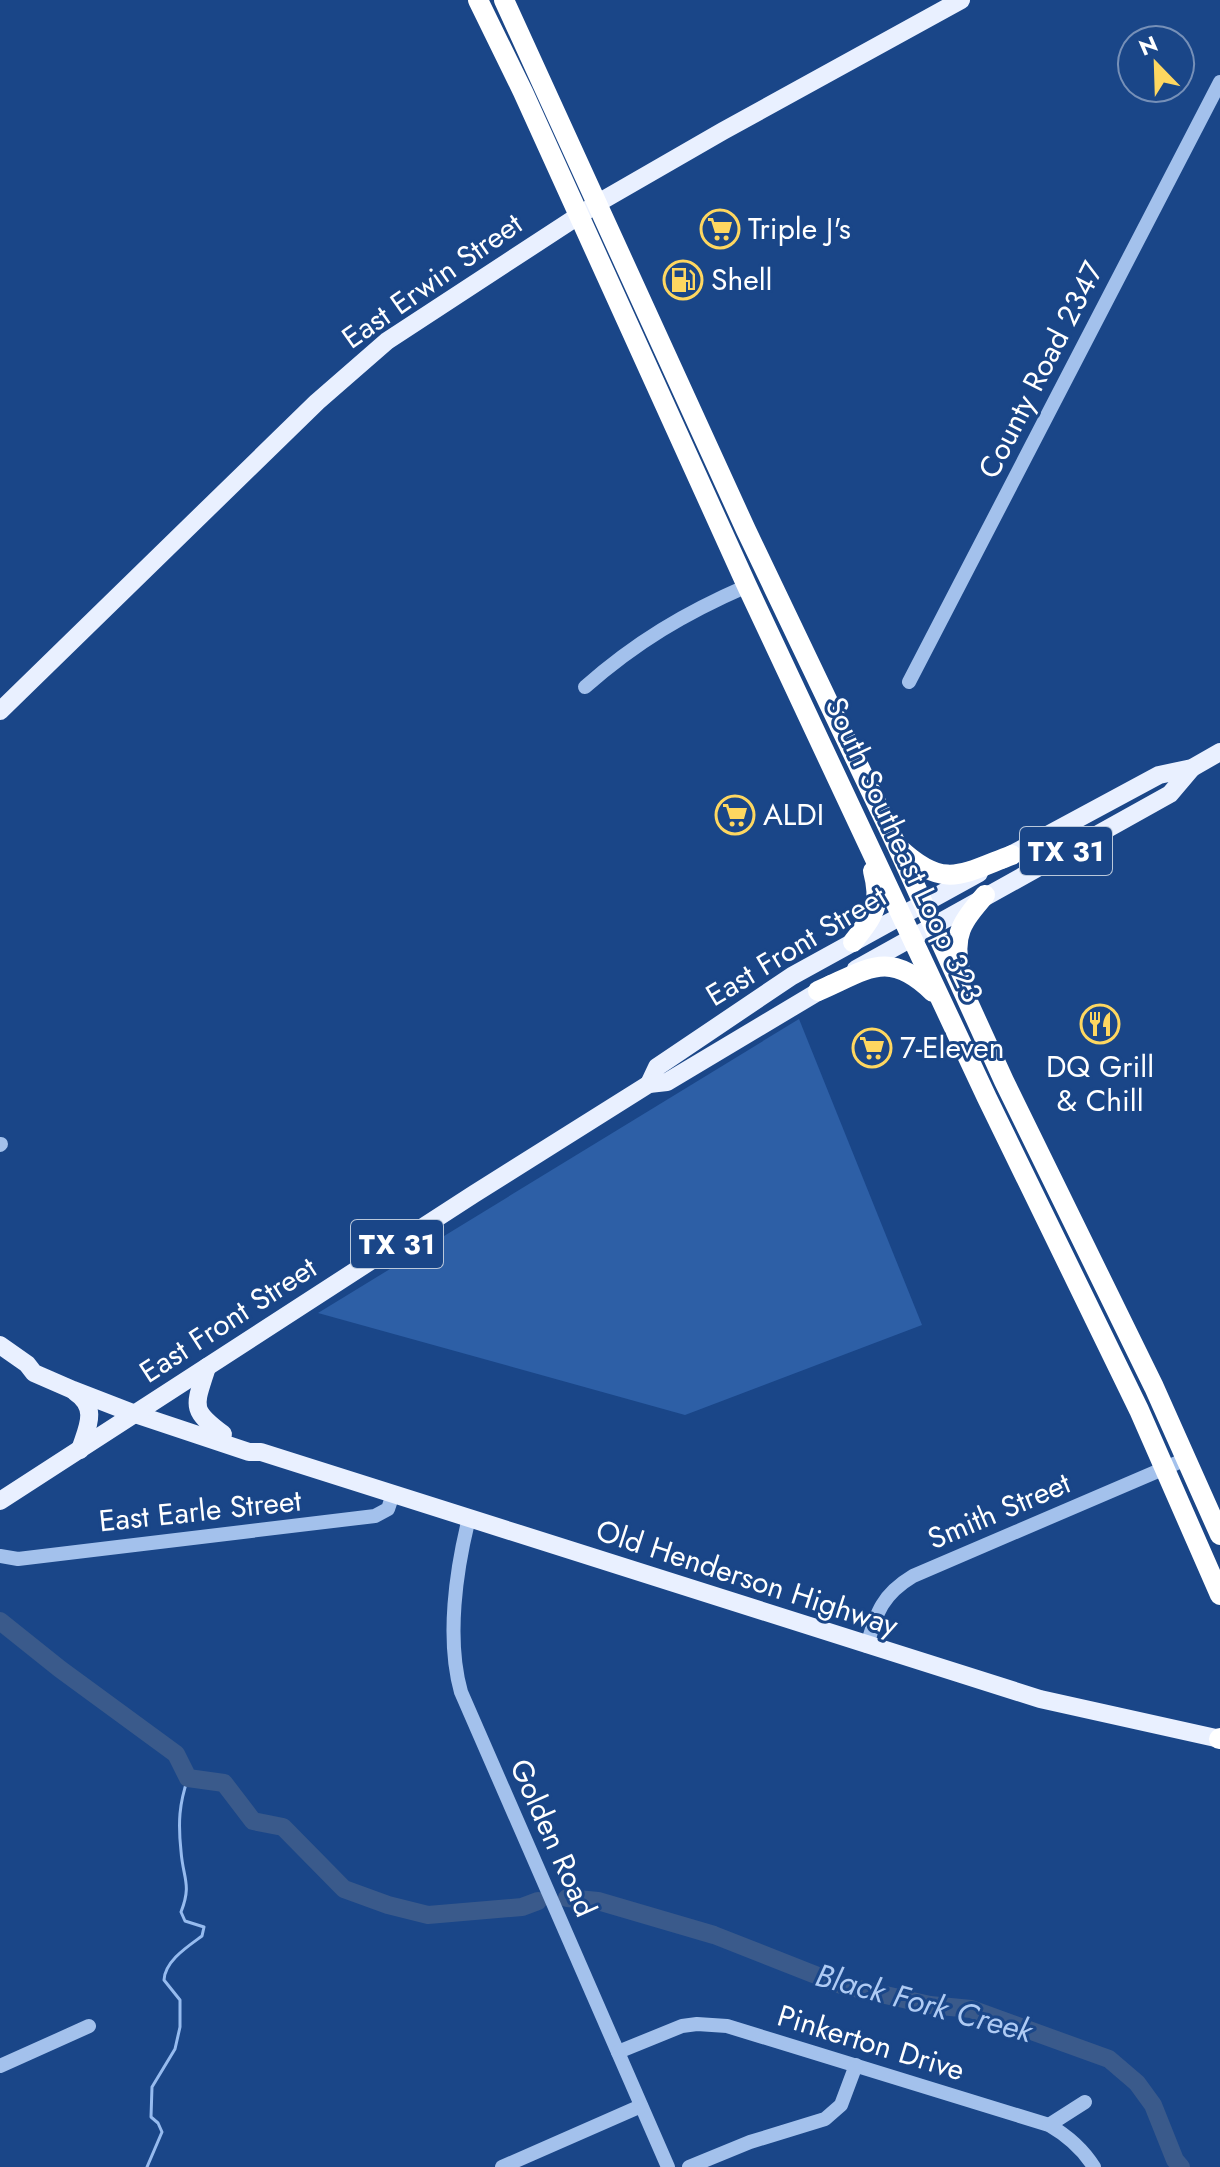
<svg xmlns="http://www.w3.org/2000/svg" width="1220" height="2167" font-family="Jost,sans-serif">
  <rect width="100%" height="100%" fill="#1a4688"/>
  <path fill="#2d5fa6" d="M799,1019L922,1325L685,1415L318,1313Z"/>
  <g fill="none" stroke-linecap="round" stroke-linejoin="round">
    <path stroke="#96bbef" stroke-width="3" d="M147,2167L162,2132L158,2123L151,2117L152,2087L175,2049L180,2027V2000L164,1980C165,1961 187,1947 202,1936L204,1927L185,1921L181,1912C192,1884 183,1879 181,1851C178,1823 179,1804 188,1778"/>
    <g stroke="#3a5a8b" stroke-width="18">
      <path d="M0,1621L60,1669L176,1754L188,1778L224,1783L253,1821L283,1827L344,1889L388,1905L428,1915L522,1907L538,1901"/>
      <path d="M567,1898L598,1901L714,1935L841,1985L930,2005L971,2009L1109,2059L1137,2083L1153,2105L1175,2160L1181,2167"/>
    </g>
    <g stroke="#a3c1ec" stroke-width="14">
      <path d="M909,682L1220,82"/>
      <path d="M585,687C636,642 685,613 747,586"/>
      <path d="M0,1145L1,1144"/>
      <path d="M469,1518C456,1570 446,1639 461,1692L668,2167"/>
      <path d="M0,1556L18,1559L375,1516L388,1509L393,1494"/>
      <path d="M867,1646C876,1612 883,1594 913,1576L1186,1459"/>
      <path d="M618,2052L682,2026L697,2024L727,2026L1049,2125C1068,2136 1082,2148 1094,2167"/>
      <path d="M0,2066L89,2026"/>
      <path d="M1049,2125L1085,2102"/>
      <path d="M502,2167L641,2106"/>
      <path d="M689,2167L750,2142L825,2119L841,2105L856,2065"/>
    </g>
    <g stroke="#e9f0ff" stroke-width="18">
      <path d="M0,711L317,402L387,341L598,203L723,131L961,0"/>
      <path d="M1001,860L1159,775L1192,768L1220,752"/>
      <path d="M856,969L1170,794L1192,768"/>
      <path d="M649,1084L657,1067L792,976L979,873"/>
      <path d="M0,1345L27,1364L34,1373L73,1390L135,1414L249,1452H261L1040,1699L1220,1739"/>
      <path d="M207,1367C195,1406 189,1409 223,1434"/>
      <path d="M75,1392C99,1408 87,1428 80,1450"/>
      <path d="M0,1501L474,1194L649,1084L667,1082L831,984"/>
    </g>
    <g stroke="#fff" stroke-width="20">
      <path d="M478,0L523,92L747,586L987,1098L1139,1410L1220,1595"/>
      <path d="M504,0L746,530L897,846L1004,1081L1154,1387L1220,1535"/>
      <path d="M900,849C944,890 962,874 1012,855"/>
      <path d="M853,942C874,915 882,905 873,871"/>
      <path d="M960,971C952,934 962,922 985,895"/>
      <path d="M818,991C867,970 888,948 933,992"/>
      <path d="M1219,1739L1220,1738"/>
    </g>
  </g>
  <defs>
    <symbol id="supermarket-ring" viewBox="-11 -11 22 22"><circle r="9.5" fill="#1a4688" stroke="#fed760" stroke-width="1.5"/><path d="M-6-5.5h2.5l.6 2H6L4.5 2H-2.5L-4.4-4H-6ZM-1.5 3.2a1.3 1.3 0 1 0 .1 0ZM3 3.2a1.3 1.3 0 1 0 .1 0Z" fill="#fed760"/></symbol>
    <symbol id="fuel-ring" viewBox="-11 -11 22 22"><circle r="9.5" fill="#1a4688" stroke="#fed760" stroke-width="1.5"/><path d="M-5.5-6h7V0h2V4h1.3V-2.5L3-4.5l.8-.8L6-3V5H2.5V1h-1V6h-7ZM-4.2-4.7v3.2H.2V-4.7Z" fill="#fed760"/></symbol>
    <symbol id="restaurant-ring" viewBox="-11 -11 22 22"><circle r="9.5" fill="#1a4688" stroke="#fed760" stroke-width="1.5"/><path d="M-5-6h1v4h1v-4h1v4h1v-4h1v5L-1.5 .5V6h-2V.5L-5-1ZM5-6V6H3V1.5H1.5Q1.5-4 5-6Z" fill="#fed760"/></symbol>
  </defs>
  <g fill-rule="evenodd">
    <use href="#supermarket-ring" x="698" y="207" width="44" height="44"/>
    <use href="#fuel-ring" x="661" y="258" width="44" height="44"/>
    <use href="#supermarket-ring" x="713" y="793" width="44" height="44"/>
    <use href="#restaurant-ring" x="1078" y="1002" width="44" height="44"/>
    <use href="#supermarket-ring" x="850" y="1026" width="44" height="44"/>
  </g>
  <g text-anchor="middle" stroke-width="6" stroke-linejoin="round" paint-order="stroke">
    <g fill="#1a4688" stroke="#bac8db" stroke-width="2">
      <rect x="1020" y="827" width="92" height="48" rx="6"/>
      <rect x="351" y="1220" width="92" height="48" rx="6"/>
    </g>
    <g font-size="28" font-weight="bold" fill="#fff">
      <text x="1066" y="861">TX 31</text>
      <text x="397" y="1254">TX 31</text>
    </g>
    <g font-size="30" fill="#fff" stroke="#1a4688" text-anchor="start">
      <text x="748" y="239">Triple J's</text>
      <text x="711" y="290">Shell</text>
      <text x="763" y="825">ALDI</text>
      <text x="900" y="1058">7-Eleven</text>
      <text x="1100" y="1077" text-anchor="middle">DQ Grill<tspan x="1100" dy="34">&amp; Chill</tspan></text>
    </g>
    <g font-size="30" fill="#fff" stroke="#1a4688">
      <text transform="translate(432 281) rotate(-35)" y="10">East Erwin Street</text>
      <text transform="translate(1041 370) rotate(-63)" y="10">County Road 2347</text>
      <text transform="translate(904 850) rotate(65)" y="10">South Southeast Loop 323</text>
      <text transform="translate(796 946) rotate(-31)" y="10">East Front Street</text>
      <text transform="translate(228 1320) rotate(-33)" y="10">East Front Street</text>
      <text transform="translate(200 1511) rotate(-6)" y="10">East Earle Street</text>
      <text transform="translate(999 1511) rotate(-23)" y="10">Smith Street</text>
      <text transform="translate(747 1578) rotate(18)" y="10">Old Henderson Highway</text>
      <text transform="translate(553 1838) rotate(66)" y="10">Golden Road</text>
      <text transform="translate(871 2043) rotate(17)" y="10">Pinkerton Drive</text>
    </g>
    <g font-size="32" font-style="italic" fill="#afcbf4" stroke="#1a4688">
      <text transform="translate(924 2003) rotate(15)" y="11">Black Fork Creek</text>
    </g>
  </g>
  <g transform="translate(1156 64) rotate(337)"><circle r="38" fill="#1a4688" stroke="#7690b8" stroke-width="2"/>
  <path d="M0-6L14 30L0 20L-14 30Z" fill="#fed760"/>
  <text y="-12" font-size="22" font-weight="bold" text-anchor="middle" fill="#ffffff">N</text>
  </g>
</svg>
